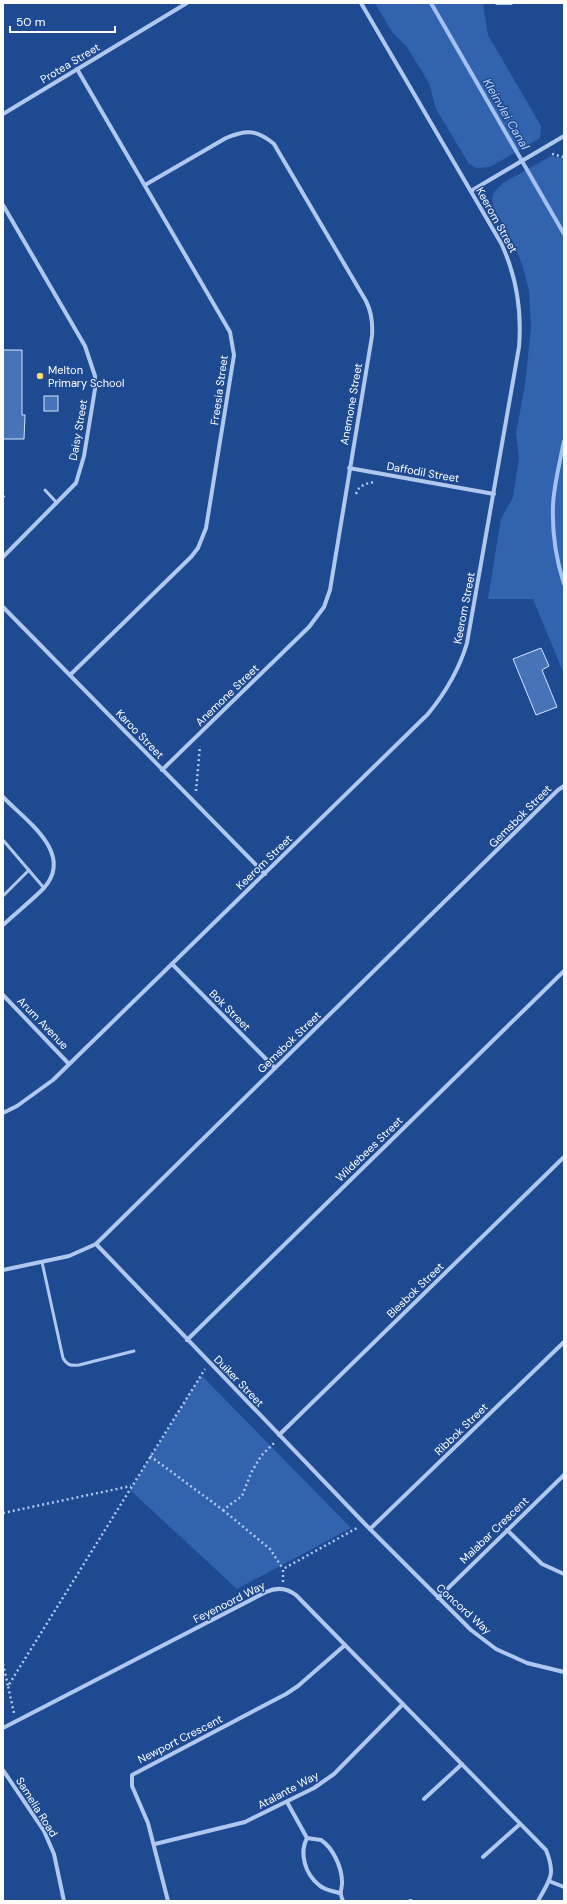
<svg xmlns="http://www.w3.org/2000/svg" width="567" height="1904" font-family="'DM Sans',sans-serif">
  <rect width="100%" height="100%" fill="#1e4a92"/>
  <g fill="#3263af">
    <path d="M375,3H483L488,35L541,126L540,138L490,167L477,168L469,164L436,109L429,83L407,47L392,32Z"/>
    <path d="M551,156L564,158V674L533,599H488L501,519L513,497L519,459L516,433L525,385L531,327L529,291L522,264L512,240L494,208L492,198L494,192L503,183Z"/>
    <path d="M201,1375L351,1528L237,1589L130,1490Z"/>
  </g>
  <g fill="none" stroke-linecap="round" stroke-linejoin="round">
    <g stroke="#a3c2ef" stroke-width="4">
      <path d="M431,3L564,234"/>
      <path d="M564,441C560,462 554,484 553,505C552,531 556,559 564,584"/>
    </g>
  </g>
  <g fill="#4773b9" stroke="#d5e4fa">
    <path d="M3,350H22V415H25L24,439H3Z"/>
    <rect x="44" y="396" width="14" height="15"/>
    <path d="M541,648L549,666L542,670L557,707L536,715L513,659Z"/>
  </g>
  <g fill="none" stroke-linecap="round" stroke-linejoin="round">
    <g stroke="#b0c8ee" stroke-width="2.5" stroke-dasharray="2 3" stroke-linecap="butt">
      <path d="M552,154L564,157"/>
      <path d="M356,494C359,485 365,484 374,482"/>
      <path d="M3,496L6,499"/>
      <path d="M196,791L200,746"/>
      <path d="M150,1456L223,1510L242,1496L251,1473L261,1456L275,1442"/>
      <path d="M223,1510L270,1549L283,1569"/>
      <path d="M3,1513L131,1486"/>
      <path d="M283,1582V1569L357,1528"/>
      <path d="M3,1664L8,1686"/>
      <path d="M14,1713L8,1686L205,1369"/>
    </g>
    <g stroke="#b0c8ee" stroke-width="3">
      <path d="M45,490L57,503"/>
      <path d="M3,840L44,888"/>
      <path d="M3,896L29,870"/>
      <path d="M42,1262L63,1358C67,1365 70,1366 79,1365L134,1351"/>
    </g>
    <g stroke="#b0c8ee" stroke-width="4">
      <path d="M497,3H511"/>
      <path d="M3,114L187,3"/>
      <path d="M145,185L226,138C247,129 257,130 274,144L366,301C372,313 373,323 372,336L330,590L324,607L309,627L162,770"/>
      <path d="M471,191L564,136"/>
      <path d="M3,205L85,346L95,376V389L84,456L76,483L3,557"/>
      <path d="M349,468L494,494"/>
      <path d="M3,607L265,874"/>
      <path d="M70,675L191,557L198,548L206,528L234,355L230,332L77,69"/>
      <path d="M3,797C25,820 75,853 44,888C31,901 16,913 3,925"/>
      <path d="M172,964L275,1068"/>
      <path d="M3,995L69,1064"/>
      <path d="M3,1113L17,1106L53,1080L428,714C446,692 459,670 467,643L519,347C522,310 517,277 501,243L361,3"/>
      <path d="M96,1244L364,1523L471,1630L496,1649L527,1663L564,1672"/>
      <path d="M3,1270L69,1256L96,1244L558,790L564,786"/>
      <path d="M187,1340L564,971"/>
      <path d="M279,1435L564,1157"/>
      <path d="M370,1529L564,1342"/>
      <path d="M507,1530L542,1564L564,1574"/>
      <path d="M438,1598L564,1475"/>
      <path d="M3,1728L266,1592C277,1587 287,1588 296,1595L546,1850C556,1875 550,1879 538,1901"/>
      <path d="M3,1770L44,1831L54,1854L64,1901"/>
      <path d="M424,1799L462,1764"/>
      <path d="M287,1802L307,1838L321,1840C333,1848 341,1866 342,1880C343,1890 338,1890 343,1901"/>
      <path d="M307,1838C299,1853 305,1874 319,1885C324,1890 333,1891 339,1893"/>
      <path d="M155,1844L245,1822L314,1788L334,1774L403,1704"/>
      <path d="M483,1857L520,1824"/>
      <path d="M549,1881L564,1887"/>
      <path d="M168,1901L148,1823L132,1786V1775L286,1694L298,1686L345,1645"/>
      <path d="M410,1901H411"/>
    </g>
  </g>
  <circle fill="#fcdb6f" stroke="#1e4a92" stroke-width="1.5" cx="40" cy="376" r="4"/>
  <g text-anchor="middle" stroke-width="3" stroke-linejoin="round" paint-order="stroke">
    <g font-size="11" fill="#fff" stroke="#1e4a92">
      <text transform="translate(70 63) rotate(-31)" y="4">Protea Street</text>
      <text transform="translate(497 220) rotate(61)" y="4">Keerom Street</text>
      <text transform="translate(219 390) rotate(-82)" y="4">Freesia Street</text>
      <text transform="translate(351 404) rotate(-80)" y="4">Anemone Street</text>
      <text transform="translate(78 430) rotate(-80)" y="4">Daisy Street</text>
      <text transform="translate(423 472) rotate(10)" y="4">Daffodil Street</text>
      <text transform="translate(464 608) rotate(-79)" y="4">Keerom Street</text>
      <text transform="translate(227 695) rotate(-44)" y="4">Anemone Street</text>
      <text transform="translate(140 734) rotate(46)" y="4">Karoo Street</text>
      <text transform="translate(520 816) rotate(-45)" y="4">Gemsbok Street</text>
      <text transform="translate(264 862) rotate(-44)" y="4">Keerom Street</text>
      <text transform="translate(230 1010) rotate(45)" y="4">Bok Street</text>
      <text transform="translate(43 1023) rotate(46)" y="4">Arum Avenue</text>
      <text transform="translate(289 1042) rotate(-44)" y="4">Gemsbok Street</text>
      <text transform="translate(369 1149) rotate(-44)" y="4">Wildebees Street</text>
      <text transform="translate(415 1290) rotate(-44)" y="4">Blesbok Street</text>
      <text transform="translate(239 1381) rotate(46)" y="4">Duiker Street</text>
      <text transform="translate(461 1429) rotate(-44)" y="4">Ribbok Street</text>
      <text transform="translate(494 1530) rotate(-44)" y="4">Malabar Crescent</text>
      <text transform="translate(229 1602) rotate(-27)" y="4">Feyenoord Way</text>
      <text transform="translate(464 1609) rotate(42)" y="4">Concord Way</text>
      <text transform="translate(180 1739) rotate(-27)" y="4">Newport Crescent</text>
      <text transform="translate(288 1790) rotate(-28)" y="4">Atalante Way</text>
      <text transform="translate(37 1807) rotate(58)" y="4">Samelia Road</text>
    </g>
    <g font-size="11" fill="#fff" stroke="#1e4a92" text-anchor="start">
      <text x="48" y="374">Melton<tspan x="48" dy="13">Primary School</tspan></text>
    </g>
    <g font-size="12" font-style="italic" fill="#bcd2f5" stroke="#1e4a92">
      <text transform="translate(506 114) rotate(60)" y="4">Kleinvlei Canal</text>
    </g>
  </g>
  <rect width="567" height="1904" fill="none" stroke="#ffffff" stroke-width="8"/>
  <path d="M10 26v6h105v-6" fill="none" stroke="#ffffff" stroke-width="2"/>
  <text x="16" y="26" font-size="12" fill="#ffffff" stroke="#1e4a92" stroke-width="3" paint-order="stroke">50 m</text>
</svg>
